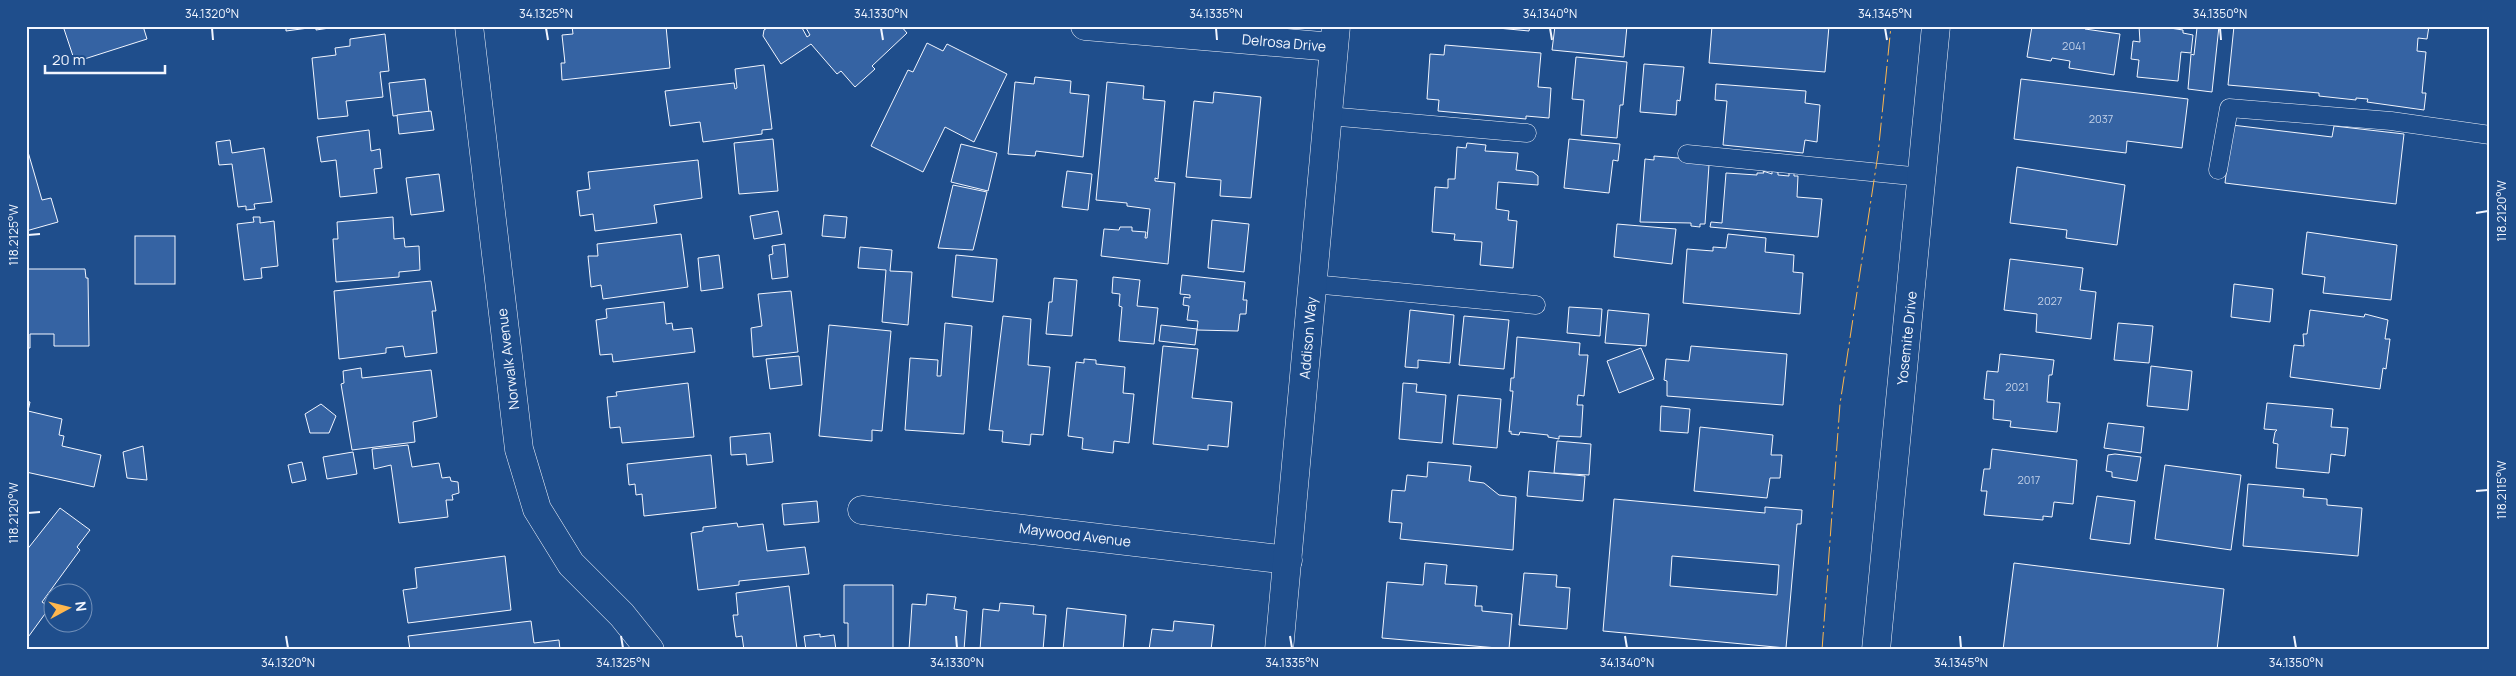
<svg xmlns="http://www.w3.org/2000/svg" width="2516" height="676" font-family="Manrope,sans-serif">
  <rect width="100%" height="100%" fill="#1f4e8c"/>
  <g fill="#3563a3" stroke="#f2f6ff" fill-rule="evenodd">
    <path d="M63,26H143L147,39L75,62Z"/>
    <path d="M286,26H343L316,30V27L286,31Z"/>
    <path d="M572,26H666L670,68L562,80L561,63H565L562,35L573,34Z"/>
    <path d="M770,26H801L807,37L810,35L805,26H901L907,33L872,66L875,69L855,87L841,71L837,74L811,44L781,64L763,36L764,30Z"/>
    <path d="M1477,26H1530L1529,31Z"/>
    <path d="M1555,26H1627L1624,57L1552,50Z"/>
    <path d="M1712,26H1829L1825,72L1709,63Z"/>
    <path d="M2032,26H2085V29L2120,34L2114,75L2069,68L2070,61L2052,58L2051,61L2027,57Z"/>
    <path d="M2139,26H2171L2170,28L2183,30V33L2193,35L2191,53L2181,52L2178,81L2137,77L2139,60L2131,59L2133,41L2140,42Z"/>
    <path d="M2180,26H2219L2212,92L2188,89L2191,54L2194,55L2197,28Z"/>
    <path d="M2234,26H2429L2427,39L2418,38L2417,51L2426,52L2422,93H2426L2424,110L2367,102L2368,99L2356,98V100L2319,96V93L2228,85Z"/>
    <path d="M385,34L389,71L380,72L383,97L346,101L348,116L318,119L312,58L336,55L335,48L350,46V39Z"/>
    <path d="M927,43L943,51L947,44L1007,74L974,142L945,127L923,172L871,146L908,70L913,72Z"/>
    <path d="M1445,45L1541,53L1538,87L1551,88L1549,118L1526,116V119L1438,111L1439,100L1427,99L1430,54L1444,55Z"/>
    <path d="M1576,57L1627,62L1623,105H1620L1617,138L1581,135L1584,100L1572,99Z"/>
    <path d="M1644,64L1684,67L1680,101L1677,100L1676,115L1640,112Z"/>
    <path d="M764,65L772,129L762,130V134L703,142L700,122L670,126L665,91L734,83L735,89L737,88L735,69Z"/>
    <path d="M1035,77L1071,81L1070,93L1089,95L1083,157L1036,151L1035,156L1008,154L1015,82L1034,84Z"/>
    <path d="M425,79L429,112L393,116L389,83Z"/>
    <path d="M2021,79L2188,99L2182,148L2127,141L2126,153L2014,139Z"/>
    <path d="M1107,82L1144,86L1143,99L1165,101L1158,179L1155,178V181L1175,183L1168,264L1101,256L1104,229L1119,230L1120,227H1132V231L1146,232L1145,238H1147L1150,209L1127,206V203L1096,200Z"/>
    <path d="M1716,84L1806,91L1805,103L1820,105L1817,142L1805,140L1803,153L1723,145L1727,101L1715,100Z"/>
    <path d="M1214,92L1261,97L1251,198L1220,196L1221,180L1186,177L1194,101L1213,103Z"/>
    <path d="M431,111L434,130L399,134L397,115Z"/>
    <path d="M2232,125L2332,137L2334,126L2404,134L2396,204L2225,183Z"/>
    <path d="M369,130L371,151L380,149L382,168L374,169L377,193L340,197L336,160L321,162L317,137Z"/>
    <path d="M773,139L778,191L739,194L734,143Z"/>
    <path d="M1569,139L1620,144L1618,161L1613,160L1609,193L1564,188Z"/>
    <path d="M230,140L232,153L264,148L272,202L254,204L255,209L246,210V206L238,207L232,164L219,165L216,142Z"/>
    <path d="M1467,143L1486,145L1485,151L1518,153L1516,170L1533,172L1538,176V185L1498,182L1496,209L1509,211L1508,220L1517,221L1513,268L1480,265L1482,242L1454,240L1455,234L1432,232L1435,187L1448,188V179H1455L1457,147L1466,148Z"/>
    <path d="M961,144L997,153L988,191L951,182Z"/>
    <path d="M26,145L42,200L51,198L58,222L26,231Z"/>
    <path d="M1654,156L1702,160V164L1709,165L1705,224H1700V227L1691,226V223L1640,222L1645,159L1654,160Z"/>
    <path d="M698,160L702,198L654,205L657,223L595,231L593,214L580,216L577,191L590,189L588,172Z"/>
    <path d="M2017,167L2125,185L2117,245L2066,238L2067,230L2010,223Z"/>
    <path d="M1067,171L1092,174L1088,210L1062,207Z"/>
    <path d="M1763,171L1772,174V171L1778,172V175L1789,176V172L1794,173V176H1798L1797,197L1822,199L1818,237L1710,227L1711,222L1722,223L1726,173L1757,175V173H1764Z"/>
    <path d="M439,174L444,211L411,215L406,178Z"/>
    <path d="M953,185L987,192L973,250L938,248Z"/>
    <path d="M778,211L782,234L754,239L750,216Z"/>
    <path d="M824,215L847,217L845,238L822,236Z"/>
    <path d="M253,217H260V223L274,221L278,266L261,268L262,278L244,280L237,224L254,222Z"/>
    <path d="M393,217L394,239L404,238L405,247L419,246L420,270L399,272V277L336,282L333,239H338L337,222Z"/>
    <path d="M1212,220L1249,224L1244,272L1208,268Z"/>
    <path d="M1617,224L1676,229L1672,264L1614,257Z"/>
    <path d="M2307,232L2397,245L2391,300L2323,293L2325,277L2302,274Z"/>
    <path d="M681,234L688,287L603,299L601,285L591,287L588,256H598L597,244Z"/>
    <path d="M1728,234L1766,238L1765,252L1794,255L1793,272L1803,273L1800,314L1683,303L1687,249L1713,251V247L1726,248Z"/>
    <rect x="135" y="236" width="40" height="48"/>
    <path d="M785,244L788,277L772,279L769,255L773,254L772,246Z"/>
    <path d="M860,247L892,250L890,271L912,272L908,325L882,322L886,270L858,268Z"/>
    <path d="M719,255L723,288L701,291L698,258Z"/>
    <path d="M956,255L997,259L993,302L952,297Z"/>
    <path d="M2010,259L2083,268L2080,290L2096,292L2091,339L2036,332L2037,314L2004,310Z"/>
    <path d="M26,269H85L86,278H88L89,346H54V334H30V348H26Z"/>
    <path d="M1182,275L1245,282L1243,300H1247L1246,314H1240L1238,331L1197,330L1198,321L1187,320L1189,306L1183,305L1184,297L1190,298V295L1180,294Z"/>
    <path d="M1113,277L1140,280L1137,306L1158,308L1154,344L1119,341L1122,307L1119,306L1120,294L1112,293Z"/>
    <path d="M1054,278L1077,280L1072,336L1046,334L1049,302H1052Z"/>
    <path d="M431,281L436,311H432L437,353L405,357L403,346L386,348V353L339,359L334,291Z"/>
    <path d="M2234,284L2273,289L2270,322L2231,317Z"/>
    <path d="M791,291L798,352L753,357L751,328L762,326L758,294Z"/>
    <path d="M664,302L666,324L672,323L673,330L692,328L695,352L613,362L612,354L600,355L596,320L607,318L606,309Z"/>
    <path d="M1569,307L1602,309L1600,336L1567,333Z"/>
    <path d="M1410,310L1454,315L1450,363L1418,360V368L1405,367Z"/>
    <path d="M1608,310L1649,314L1646,346L1605,343Z"/>
    <path d="M2310,310L2364,317L2365,314L2388,320L2385,339H2390L2386,369L2383,368L2380,389L2290,377L2294,345L2304,346L2303,334H2307Z"/>
    <path d="M1003,316L1031,319L1028,365L1050,367L1043,435L1031,434L1030,445L1002,442L1003,431L989,430Z"/>
    <path d="M1464,316L1509,320L1504,369L1459,365Z"/>
    <path d="M945,323L972,326L964,434L905,430L910,358L938,360L937,376H941Z"/>
    <path d="M2118,323L2153,326L2149,363L2114,360Z"/>
    <path d="M829,325L891,331L882,431L872,430V441L819,436Z"/>
    <path d="M1161,325L1197,329L1195,345L1159,341Z"/>
    <path d="M1517,337L1580,343L1579,355H1588L1584,396L1578,395L1577,405H1583L1581,437L1559,436V439L1548,437V435L1520,432L1519,435L1511,434V431L1509,432L1513,391H1510L1511,378H1514Z"/>
    <path d="M1163,346L1198,349L1192,398L1232,402L1228,447L1208,445V450L1153,444Z"/>
    <path d="M1691,346L1787,354L1783,405L1667,396V381L1664,380L1666,359L1689,361Z"/>
    <path d="M1641,348L1654,379L1619,393L1607,361Z"/>
    <path d="M2000,354L2054,360L2052,375H2049L2047,402L2060,403L2057,432L2010,427L2011,421L1993,419L1994,400L1984,399L1987,371L1998,372Z"/>
    <path d="M799,356L802,385L770,389L766,359Z"/>
    <path d="M1084,359L1096,360V364L1125,367L1123,393L1134,394L1129,443L1114,441L1113,453L1082,449L1083,438L1068,436L1076,362L1084,363Z"/>
    <path d="M2151,366L2192,371L2188,410L2147,406Z"/>
    <path d="M361,368L362,378L431,370L437,417L413,422L415,442L352,450L341,384L344,383L343,371Z"/>
    <path d="M688,383L694,437L622,443L620,427L610,428L607,397L617,396L616,392Z"/>
    <path d="M1403,383L1417,384L1416,392L1446,395L1442,443L1399,439Z"/>
    <path d="M1458,395L1501,399L1497,448L1453,444Z"/>
    <path d="M26,401L30,402L28,411L62,419L59,435L64,436L62,446L101,455L94,487L26,472Z"/>
    <path d="M2267,403L2333,409L2331,427L2348,428L2345,456L2331,454L2329,473L2276,468L2278,444L2273,443L2275,432L2277,430L2264,429Z"/>
    <path d="M321,404L336,416L329,433H310L305,414Z"/>
    <path d="M1661,406L1690,409L1688,433L1660,431Z"/>
    <path d="M2108,423L2144,427L2141,453L2104,448Z"/>
    <path d="M1700,427L1773,435L1771,455H1782L1780,478H1770L1767,498L1694,491Z"/>
    <path d="M770,433L773,462L747,465L746,454L731,455L730,437Z"/>
    <path d="M1557,441L1591,444L1589,475L1554,473Z"/>
    <path d="M408,445L412,467L439,463L442,478L450,477L451,481L458,482L459,493L452,495L453,500H446L448,517L399,523L391,465L374,469L372,449Z"/>
    <path d="M143,446L147,480L127,478L123,452Z"/>
    <path d="M1992,449L2077,460L2073,504L2054,502L2052,517L2043,516V520L1984,515L1987,491H1981L1984,469H1990Z"/>
    <path d="M353,452L357,474L327,479L323,457Z"/>
    <path d="M2115,454L2141,457L2137,481L2112,477V472L2106,471L2108,455Z"/>
    <path d="M711,455L716,508L644,516L642,494L636,495L635,484L629,485L627,464Z"/>
    <path d="M302,462L306,480L292,483L288,465Z"/>
    <path d="M1428,462L1471,466L1469,481L1484,483L1499,495L1516,497L1513,550L1400,539L1402,523L1389,522L1392,490L1405,491L1407,475L1427,477Z"/>
    <path d="M2165,465L2241,475L2231,550L2155,539Z"/>
    <path d="M1529,471L1585,476L1583,501L1527,496Z"/>
    <path d="M2248,484L2304,489L2303,497L2327,499V505L2362,508L2358,556L2243,546Z"/>
    <path d="M2097,496L2135,501L2130,544L2090,539Z"/>
    <path d="M1614,499L1765,513V507L1802,510L1801,524H1797L1786,648L1603,631ZM1672,556L1779,565L1777,595L1670,586Z"/>
    <path d="M817,501L819,522L784,525L782,504Z"/>
    <path d="M60,508L90,530L77,547L80,550L42,602L50,607L26,640V551Z"/>
    <path d="M737,523L738,527L763,524L767,551L805,547L809,574L739,581V585L698,590L691,533L703,531V527Z"/>
    <path d="M505,556L511,610L408,623L403,590L417,588L415,568Z"/>
    <path d="M1425,563L1447,565L1445,584L1477,586L1475,606H1482V611L1512,614L1509,649L1382,638L1387,582L1423,585Z"/>
    <path d="M2014,563L2224,589L2217,650H2003Z"/>
    <path d="M1524,573L1557,575L1556,587L1570,588L1567,629L1519,625Z"/>
    <path d="M844,585H893V648L848,650V623H844Z"/>
    <path d="M789,586L797,649L744,650L742,636L736,637L733,615H738L736,593Z"/>
    <path d="M927,594L956,597L954,609L967,611L964,650H909L912,604L926,605Z"/>
    <path d="M1000,603L1034,606L1033,614L1046,615L1043,650H980L983,609L999,611Z"/>
    <path d="M1067,608L1126,615L1123,650H1063Z"/>
    <path d="M531,621L534,643L559,640L560,650H410L408,636Z"/>
    <path d="M1174,621L1214,625L1211,650H1149L1152,629L1173,631Z"/>
    <path d="M820,634V637L834,635L836,650H806L804,636Z"/>
  </g>
  <g fill="none" stroke-linecap="round" stroke-linejoin="round">
    <defs>
      <g id="service">
        <path d="M1328,116L1527,133"/>
        <path d="M1687,154L1922,177"/>
        <path d="M2218,170L2229,108L2391,121L2490,135"/>
        <path d="M1313,284L1536,305"/>
      </g>
      <g id="minor">
        <path d="M469,26L519,449L537,509L571,564L622,615L650,650"/>
        <path d="M1085,26L1333,47"/>
        <path d="M862,510L1288,560"/>
        <path d="M1279,650L1336,26"/>
      </g>
      <path id="tertiary" d="M1876,650L1936,26"/>
    </defs>
    <use href="#service" stroke="#f2f6ff" stroke-width="19"/>
    <use href="#minor" stroke="#f2f6ff" stroke-width="29"/>
    <use href="#tertiary" stroke="#f2f6ff" stroke-width="29"/>
    <use href="#service" stroke="#1f4e8c" stroke-width="18"/>
    <use href="#minor" stroke="#1f4e8c" stroke-width="28"/>
    <use href="#tertiary" stroke="#1f4e8c" stroke-width="28"/>
    <path stroke="#ffb74d" stroke-width="1" stroke-dasharray="18 4 2.5 4" stroke-linecap="butt" d="M1822,650L1840,404L1878,154L1891,26"/>
  </g>
  <path fill="none" stroke="#f2f6ff" stroke-width="2" d="M212,28L213,40M546,28L548,40M881,28L883,40M1216,28L1217,40M1550,28L1552,40M1885,28L1887,40M2220,28L2221,40M2476,213L2488,211M28,235L40,234M2476,491L2488,490M28,513L40,512M286,636L288,648M621,636L623,648M956,636L957,648M1290,636L1292,648M1625,636L1627,648M1960,636L1961,648M2294,636L2296,648"/>
  <g text-anchor="middle" stroke-width="4" stroke-linejoin="round" paint-order="stroke">
    <g font-size="11" fill="#c3d1e8">
      <text x="2074" y="50">2041</text>
      <text x="2101" y="123">2037</text>
      <text x="2050" y="305">2027</text>
      <text x="2017" y="391">2021</text>
      <text x="2029" y="484">2017</text>
    </g>
    <g font-size="14" fill="#f2f6ff" stroke="#1f4e8c">
      <text transform="translate(1284 43) rotate(5)" y="5">Delrosa Drive</text>
      <text transform="translate(1308 338) rotate(-85)" y="5">Addison Way</text>
      <text transform="translate(1907 338) rotate(-84)" y="5">Yosemite Drive</text>
      <text transform="translate(508 359) rotate(-97)" y="5">Norwalk Avenue</text>
      <text transform="translate(1075 535) rotate(7)" y="5">Maywood Avenue</text>
    </g>
  </g>
  <rect width="2516" height="676" fill="none" stroke="#1f4e8c" stroke-width="55"/>
  <g transform="translate(68 608) rotate(83)"><circle r="24" fill="#1f4e8c" stroke="#7391ba"/>
  <path d="M0-4L9 19L0 12L-9 19Z" fill="#ffb74d"/>
  <text y="-8" font-size="14" font-weight="bold" text-anchor="middle" fill="#f2f6ff">N</text>
  </g>
  <path d="M45 65v8h120v-8" fill="none" stroke="#f2f6ff" stroke-width="2.5"/>
  <text x="52" y="65" font-size="15" fill="#f2f6ff" stroke="#1f4e8c" stroke-width="4" paint-order="stroke">20 m</text>
  <rect x="28" y="28" width="2460" height="620" fill="none" stroke="#f2f6ff" stroke-width="2"/>
  <g font-size="12" text-anchor="middle" fill="#f2f6ff">
    <text x="212" y="18">34.1320°N</text>
    <text x="546" y="18">34.1325°N</text>
    <text x="881" y="18">34.1330°N</text>
    <text x="1216" y="18">34.1335°N</text>
    <text x="1550" y="18">34.1340°N</text>
    <text x="1885" y="18">34.1345°N</text>
    <text x="2220" y="18">34.1350°N</text>
    <text transform="translate(2502 211) rotate(-90)" y="4">118.2120°W</text>
    <text transform="translate(14 235) rotate(-90)" y="4">118.2125°W</text>
    <text transform="translate(2502 490) rotate(-90)" y="4">118.2115°W</text>
    <text transform="translate(14 513) rotate(-90)" y="4">118.2120°W</text>
    <text x="288" y="667">34.1320°N</text>
    <text x="623" y="667">34.1325°N</text>
    <text x="957" y="667">34.1330°N</text>
    <text x="1292" y="667">34.1335°N</text>
    <text x="1627" y="667">34.1340°N</text>
    <text x="1961" y="667">34.1345°N</text>
    <text x="2296" y="667">34.1350°N</text>
  </g>
</svg>
